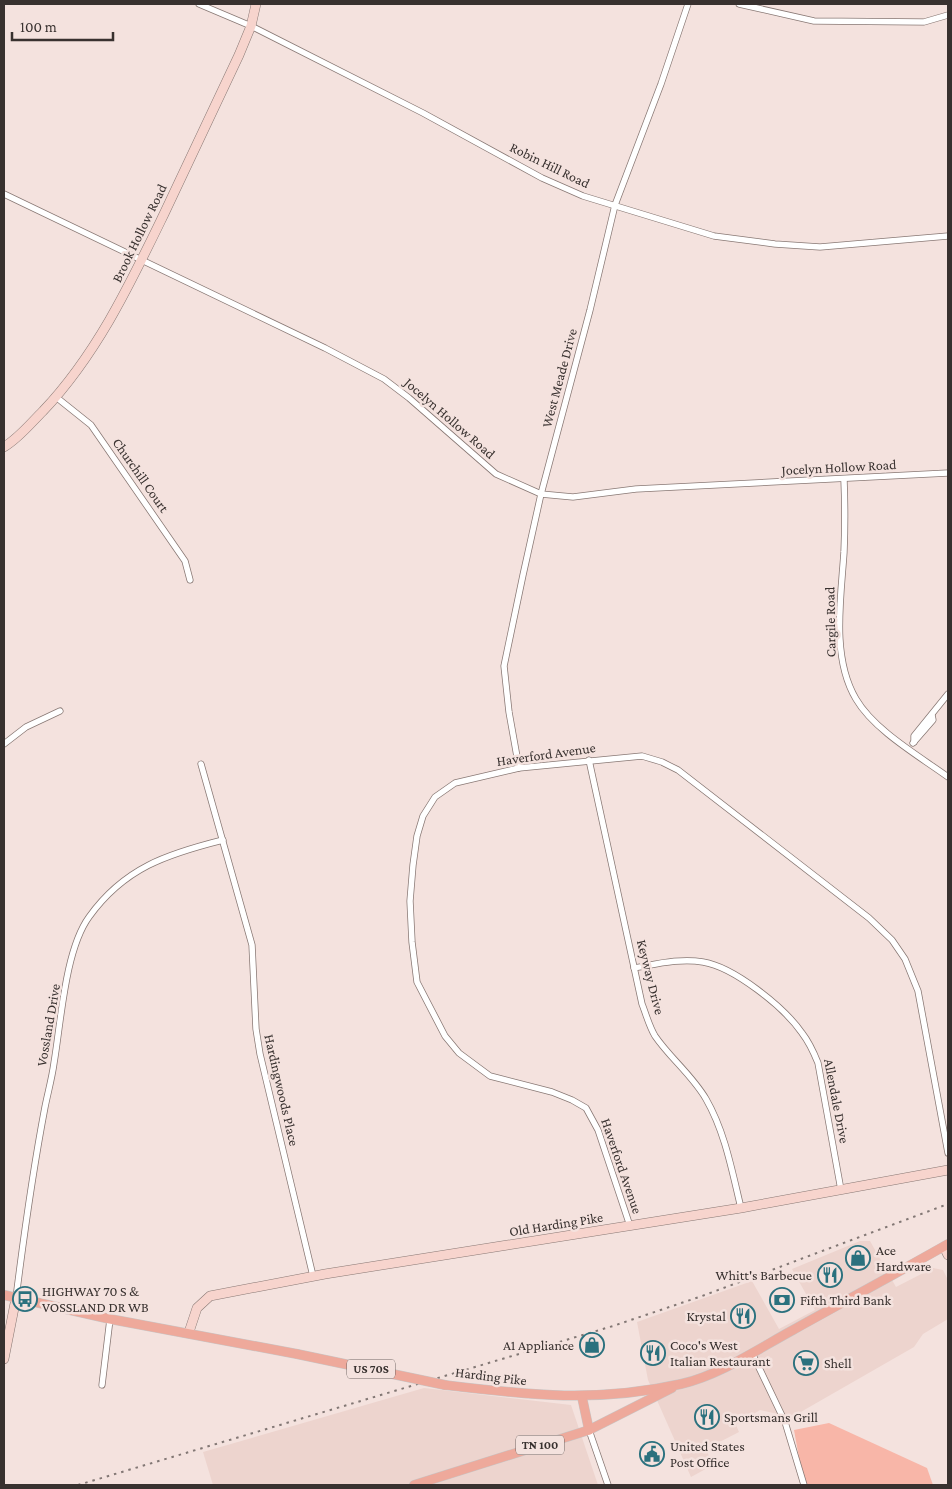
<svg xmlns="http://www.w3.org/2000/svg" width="952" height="1489" font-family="'Crimson Pro',serif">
  <rect width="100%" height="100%" fill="#f4e2de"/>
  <g fill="#edd4ce">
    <path d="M860,1241H870L896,1287L933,1268L943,1270L948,1280V1319L923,1334L914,1347L792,1417L760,1410L736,1425L739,1432L706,1449L713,1465L691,1477L648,1380L637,1322L752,1281L779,1329L815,1310L792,1269Z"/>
    <path d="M424,1388L571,1405L598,1485H213L203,1452Z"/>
  </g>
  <path fill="#f8b6a8" d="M829,1423L927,1468L933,1485H804L794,1430Z"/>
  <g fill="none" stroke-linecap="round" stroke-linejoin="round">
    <defs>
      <g id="street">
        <path d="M199,4L251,26L423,113L542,178L583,196L714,236L775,244L820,247L948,236"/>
        <path d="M739,4L814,21L924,22L948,15"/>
        <path d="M4,194L325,348L384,379L409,398L496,474L541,494L573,497L636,489L948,473"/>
        <path d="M56,397L91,425L185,561L190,580"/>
        <path d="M844,480C845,504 845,528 844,552C841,598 831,657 856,699C874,730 919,756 948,777"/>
        <path d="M914,742V736L948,694"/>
        <path d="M913,743L933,720L932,715"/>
        <path d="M4,744L26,727L60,711"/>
        <path d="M589,760L642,1004C646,1014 649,1026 655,1036C670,1058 692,1075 706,1099C725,1132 732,1171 741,1208"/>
        <path d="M201,764L252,945L256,1029L260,1054L313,1276"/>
        <path d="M519,768L509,712L504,666L523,575L541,494L590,310L615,205L661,84L688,4"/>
        <path d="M634,968C657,964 680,958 703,962C734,967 784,1007 802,1033C809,1042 814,1053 818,1063L841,1190"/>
        <path d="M630,1226L598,1130L586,1108L572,1100L552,1092L490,1076L459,1053L445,1036L417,982L412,942L410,901L413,865L417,836L423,816L435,797L455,783L519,768L642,756L662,762L678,770L869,918L892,940L905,959L918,991L948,1153"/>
        <path d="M16,1298C24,1234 33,1170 45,1107C48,1092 52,1078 54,1063C61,1022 65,950 89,917C124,868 167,854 223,840"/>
        <path d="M752,1353L785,1422L804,1485"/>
        <path d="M102,1385L110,1319"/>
        <path d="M589,1430L608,1485"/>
      </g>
      <g id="secondary">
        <path d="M4,447C19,438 30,424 43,411C97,354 130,284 164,214C189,161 214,108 239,55L251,26L256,4"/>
        <path d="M944,1247L948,1255"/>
        <path d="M189,1332L197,1308L210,1296L325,1274L741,1208L948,1170"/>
        <path d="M4,1359L16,1298"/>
      </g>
      <g id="primary">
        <path d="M4,1295L110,1319L297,1354"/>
        <path d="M445,1385C530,1395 595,1403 681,1384C720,1375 758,1349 793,1330C845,1301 897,1273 948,1244"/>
        <path d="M582,1397L589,1430"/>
        <path d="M414,1485L589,1430L672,1388"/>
      </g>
    </defs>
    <use href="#street" stroke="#887874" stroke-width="7"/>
    <use href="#secondary" stroke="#887874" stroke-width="10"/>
    <use href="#primary" stroke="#c7c5c5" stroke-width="10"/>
    <use href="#street" stroke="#fff" stroke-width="5.5"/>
    <use href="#secondary" stroke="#f7d4cd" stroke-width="9"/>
    <use href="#primary" stroke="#eea99b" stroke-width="9"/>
    <path stroke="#827774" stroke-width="2" stroke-dasharray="2.5 5" stroke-linecap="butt" d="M78,1485L613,1326L702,1296L948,1204"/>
    <defs>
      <path id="primary-bridge" d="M297,1354L445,1385"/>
    </defs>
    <use href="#primary-bridge" stroke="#c7c5c5" stroke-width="10" stroke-linecap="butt"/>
    <use href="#primary-bridge" stroke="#eea99b" stroke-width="9"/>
  </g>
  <defs>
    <symbol id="shop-ring" viewBox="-11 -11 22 22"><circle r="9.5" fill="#f4e2de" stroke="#2b717e" stroke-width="1.5"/><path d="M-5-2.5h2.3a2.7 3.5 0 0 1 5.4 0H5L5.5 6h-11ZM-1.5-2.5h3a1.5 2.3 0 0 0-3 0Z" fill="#2b717e"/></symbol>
    <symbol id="restaurant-ring" viewBox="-11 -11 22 22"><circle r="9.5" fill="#f4e2de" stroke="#2b717e" stroke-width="1.5"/><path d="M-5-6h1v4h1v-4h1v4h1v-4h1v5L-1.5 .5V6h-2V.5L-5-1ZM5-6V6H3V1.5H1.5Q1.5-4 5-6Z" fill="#2b717e"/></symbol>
    <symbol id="bus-ring" viewBox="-11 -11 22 22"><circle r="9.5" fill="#f4e2de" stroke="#2b717e" stroke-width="1.5"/><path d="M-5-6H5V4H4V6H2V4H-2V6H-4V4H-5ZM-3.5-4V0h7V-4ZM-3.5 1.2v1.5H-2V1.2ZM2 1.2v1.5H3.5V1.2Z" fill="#2b717e"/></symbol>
    <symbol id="bank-ring" viewBox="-11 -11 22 22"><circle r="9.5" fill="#f4e2de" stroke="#2b717e" stroke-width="1.5"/><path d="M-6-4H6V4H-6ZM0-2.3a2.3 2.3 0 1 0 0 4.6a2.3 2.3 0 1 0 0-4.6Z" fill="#2b717e"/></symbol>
    <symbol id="supermarket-ring" viewBox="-11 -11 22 22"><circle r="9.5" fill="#f4e2de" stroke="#2b717e" stroke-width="1.5"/><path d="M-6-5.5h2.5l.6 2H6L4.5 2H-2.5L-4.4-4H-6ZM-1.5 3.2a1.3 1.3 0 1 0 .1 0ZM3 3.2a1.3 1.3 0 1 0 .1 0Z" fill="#2b717e"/></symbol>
    <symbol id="civic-ring" viewBox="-11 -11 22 22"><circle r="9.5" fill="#f4e2de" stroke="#2b717e" stroke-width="1.5"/><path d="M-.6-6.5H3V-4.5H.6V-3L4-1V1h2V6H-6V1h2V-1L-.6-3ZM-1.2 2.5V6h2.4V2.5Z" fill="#2b717e"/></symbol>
  </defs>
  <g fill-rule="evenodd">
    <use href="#shop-ring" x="844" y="1244" width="28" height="28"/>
    <use href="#restaurant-ring" x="816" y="1261" width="28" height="28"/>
    <use href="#bus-ring" x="11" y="1285" width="28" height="28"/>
    <use href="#bank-ring" x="768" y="1286" width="28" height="28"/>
    <use href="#restaurant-ring" x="729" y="1302" width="28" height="28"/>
    <use href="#shop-ring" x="578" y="1331" width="28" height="28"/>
    <use href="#restaurant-ring" x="639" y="1339" width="28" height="28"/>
    <use href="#supermarket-ring" x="792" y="1349" width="28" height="28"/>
    <use href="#restaurant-ring" x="693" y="1403" width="28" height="28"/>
    <use href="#civic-ring" x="638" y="1440" width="28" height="28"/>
  </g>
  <g text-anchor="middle" stroke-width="5" stroke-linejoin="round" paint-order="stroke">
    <g fill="#f4e2de" stroke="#706664" stroke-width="1">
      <rect x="347" y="1359.5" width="48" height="19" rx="4"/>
      <rect x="516" y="1435.5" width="48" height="19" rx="4"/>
    </g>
    <g font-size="12" font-weight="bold" fill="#38312f">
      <text x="371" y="1373">US 70S</text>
      <text x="540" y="1449">TN 100</text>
    </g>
    <g font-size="14" fill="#38312f" stroke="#f4e2de">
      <text transform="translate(550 165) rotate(26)" y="5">Robin Hill Road</text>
      <text transform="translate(139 233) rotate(-64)" y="5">Brook Hollow Road</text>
      <text transform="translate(559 378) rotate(-75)" y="5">West Meade Drive</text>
      <text transform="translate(450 418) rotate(41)" y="5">Jocelyn Hollow Road</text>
      <text transform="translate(839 467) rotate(-3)" y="5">Jocelyn Hollow Road</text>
      <text transform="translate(141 475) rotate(55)" y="5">Churchill Court</text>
      <text transform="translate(830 622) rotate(-91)" y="5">Cargile Road</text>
      <text transform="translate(546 754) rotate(-8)" y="5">Haverford Avenue</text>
      <text transform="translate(651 977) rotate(76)" y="5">Keyway Drive</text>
      <text transform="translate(48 1025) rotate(-80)" y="5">Vossland Drive</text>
      <text transform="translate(282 1090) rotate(77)" y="5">Hardingwoods Place</text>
      <text transform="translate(837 1101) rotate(79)" y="5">Allendale Drive</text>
      <text transform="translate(622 1166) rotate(71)" y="5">Haverford Avenue</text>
      <text transform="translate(556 1224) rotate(-9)" y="5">Old Harding Pike</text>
      <text transform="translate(491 1376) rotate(7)" y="5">Harding Pike</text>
    </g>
    <g font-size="14" fill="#38312f" stroke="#f4e2de" text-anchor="start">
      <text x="876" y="1255">Ace<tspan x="876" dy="16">Hardware</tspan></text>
      <text x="812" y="1280" text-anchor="end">Whitt's Barbecue</text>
      <text x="42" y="1296">HIGHWAY 70 S &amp;<tspan x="42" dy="16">VOSSLAND DR WB</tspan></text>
      <text x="800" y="1305">Fifth Third Bank</text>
      <text x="726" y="1321" text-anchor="end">Krystal</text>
      <text x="574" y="1350" text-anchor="end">A1 Appliance</text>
      <text x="670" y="1350">Coco's West<tspan x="670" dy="16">Italian Restaurant</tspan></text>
      <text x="824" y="1368">Shell</text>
      <text x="724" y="1422">Sportsmans Grill</text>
      <text x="670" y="1451">United States<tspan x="670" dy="16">Post Office</tspan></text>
    </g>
  </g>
  <rect width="952" height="1489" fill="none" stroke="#38312f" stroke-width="10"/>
  <path d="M12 32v8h101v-8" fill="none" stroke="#38312f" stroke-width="2.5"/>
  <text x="20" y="32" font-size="15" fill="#38312f" stroke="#f4e2de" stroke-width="4" paint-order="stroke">100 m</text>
</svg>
